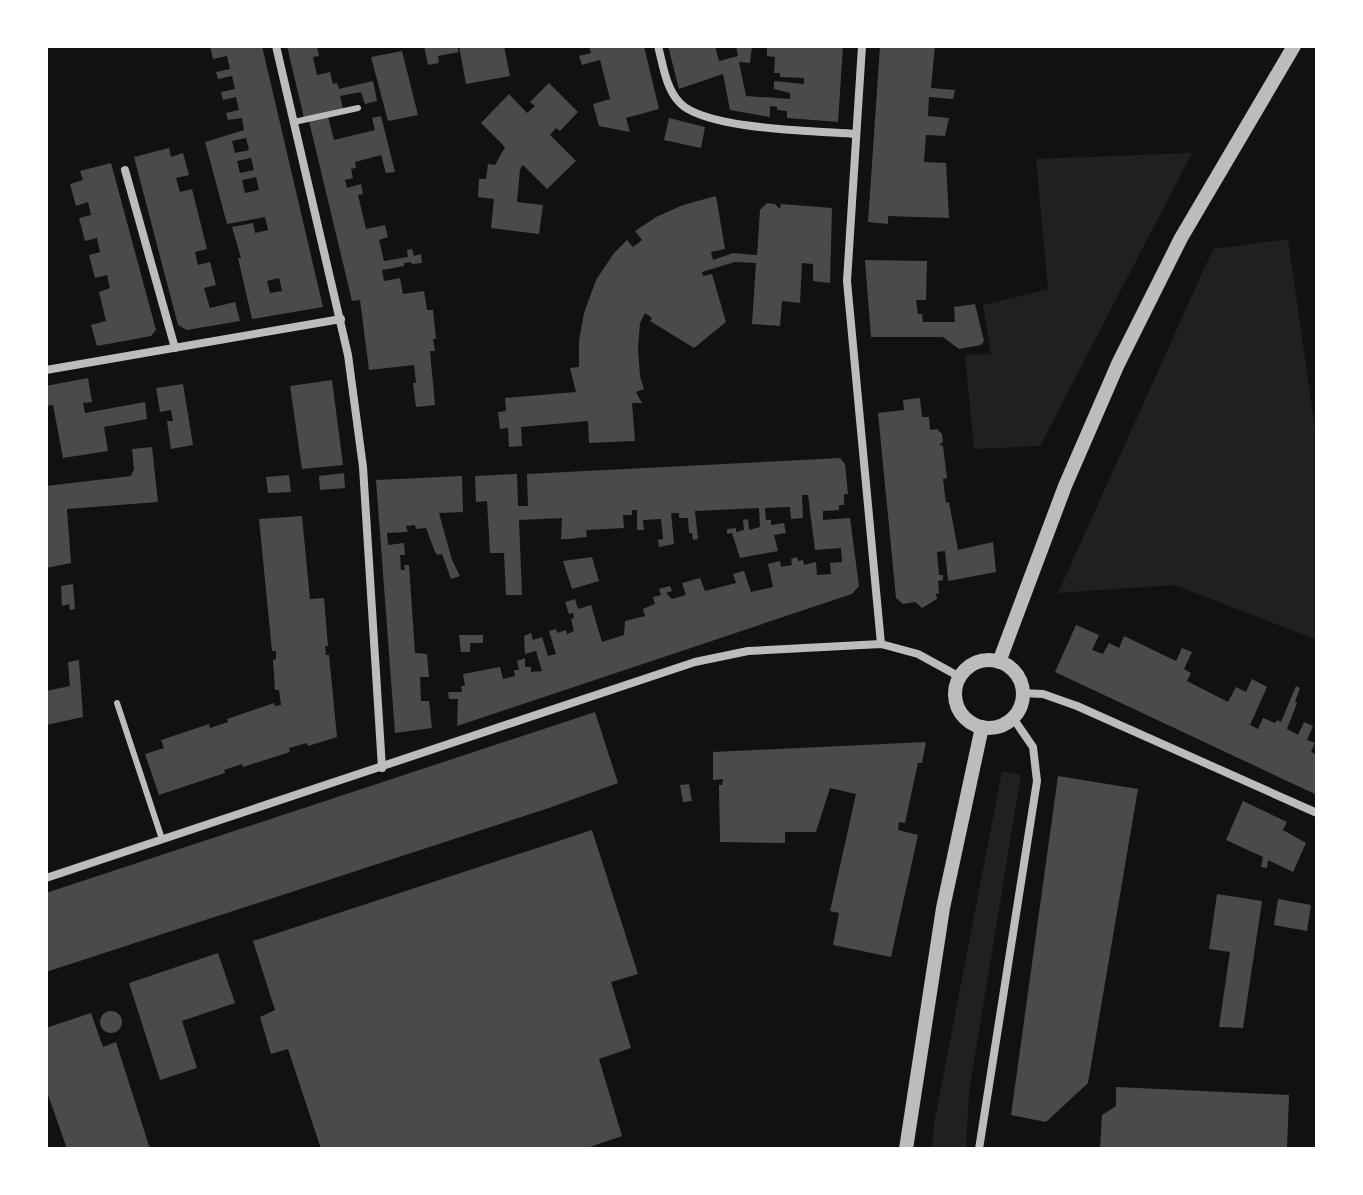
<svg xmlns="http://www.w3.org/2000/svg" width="1363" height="1195" font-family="'Source Sans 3',sans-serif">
  <rect width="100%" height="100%" fill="#111"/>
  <g fill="#202020">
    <path d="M1192,153L1040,446L974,449L965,355L991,354L983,305L1048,289L1036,159Z"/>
    <path d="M1288,239L1317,443V640L1175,585L1058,593L1213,249Z"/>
    <path d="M1002,771L1021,775L969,1092L966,1149H932L934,1124Z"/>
  </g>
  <g fill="#4a4a4a" fill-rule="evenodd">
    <path d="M210,46H262L323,307L252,319L238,258H241L232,227L253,223L255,233L268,230L265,217L227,224L205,142L244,130L242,118L228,120L226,113L239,110L236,97L223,100L221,92L235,89L232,76L218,79L216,72L230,69L227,56L213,59ZM246,138L249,150L235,153L232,141ZM251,158L254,170L240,173L237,161ZM256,177L259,190L245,193L242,180ZM279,278L282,291L270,293L267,281Z"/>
    <path d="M287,46H317L319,56L313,57L317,75L330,72L333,84L337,83L339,89L373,81L377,101L365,104L361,92L340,96L343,109L304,118Z"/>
    <path d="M424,46H457L459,52L438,56L439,63L428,65Z"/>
    <path d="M459,46H504L510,76L466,84Z"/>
    <path d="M589,46H644L659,109L626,118L630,132L599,126L593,104L610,99L600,60L582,65L579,56L591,53Z"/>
    <path d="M668,46H715L719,61L738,56L736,46H752L750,63L739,62L746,96L790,99V93L774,89V81L804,84V78L780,77V73H774L775,57L767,56V47L843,46L838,122L787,118V111L777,110V107L770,106V117L730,110L723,74L679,89Z"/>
    <path d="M880,46H935L931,88L955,90L953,99L929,97L928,116L949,118L945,136L926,135L924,162L946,163L949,218L888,216V224L868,222Z"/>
    <path d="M402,51L418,115L388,121L371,57Z"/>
    <path d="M549,83L578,112L560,131L556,128L550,135L576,161L547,189L523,165L520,169L517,202L543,205L539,234L491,228L494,199L478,197L479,179H486L488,164L495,165L505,147L481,123L509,94L527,113L535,106L530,102Z"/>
    <path d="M381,116L395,172L386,173L381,155L355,162L356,168L351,169L353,178L345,180L347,188L361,184L363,194L358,195L366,229L385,225L388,237L379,240L384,261L408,257L407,250L412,249L414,256L421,254L422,263L412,264L411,262L404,263V266L382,270L384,281L400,278L403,294L424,291L427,310H433L436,339H433L435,351H430L435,405L416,407L413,383H416L414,365L369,370L360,300L352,301L309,121L328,117L334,140L375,130L372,118Z"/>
    <path d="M669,118L705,127L701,148L664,140Z"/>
    <path d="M169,148L171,157L183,153L189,175L176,178L180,192L192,189L207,249L195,252L198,265L210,262L216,285L204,288L210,308L235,302L240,321L187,330L178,325L134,157Z"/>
    <path d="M111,163L156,330L151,336L97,346L91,325L106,321L99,292L110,288L107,275L95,278L89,255L100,252L97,238L85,241L79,218L91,215L88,202L76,206L70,184L83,180L80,171Z"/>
    <path d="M716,196L725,249L711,252L713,260L733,253L757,255L760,210L767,203L775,204L780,209L781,204L832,208L830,283L813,281V264L802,263L800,303L782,301L780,326L752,324L756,263L735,262L702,272L703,276L712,274L726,322L694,348L650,321L652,318L645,313L640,323L638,348L640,376L644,389L636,392L642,403H632L635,441L589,443L588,421L521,427L522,446L509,447L508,428L500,429L498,412L506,411L505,398L576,392L570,368L579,367V341L584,313L596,280L614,253L627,240L633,247L642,240L635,231L656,217L683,205Z"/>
    <path d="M865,260L927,261L926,300H916L918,314H922L923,322H955L954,307L975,304L984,341L981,345L959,349L943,337H871Z"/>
    <path d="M88,378L92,402L83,403L85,413L145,402L147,419L104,427L108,451L63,458L53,405L46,406V386Z"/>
    <path d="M332,380L343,465L302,469L290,386Z"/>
    <path d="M183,384L193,445L171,449L167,421H173L171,410L160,412L156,388Z"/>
    <path d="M920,398L922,417H929L930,430L937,429L942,434L943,442L939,445L943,446L947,478L943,479L946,503L949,502L958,550L993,542L996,572L948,581L945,551L937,552L939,575H943V580L938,581L939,593L936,594L937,599L922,608L915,602L903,604L896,598L878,413L904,410L903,400Z"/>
    <path d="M152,447L158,502L67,509L71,563L46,568V486L131,476L134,469L132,449Z"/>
    <path d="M840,458L845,464L848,494H844V505H839V510L823,511V520L850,518L859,586L852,594L457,726L458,699H449L448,692H462L461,686H465L463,674L500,667L503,679L515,676L514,670H519L517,661L525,658V667H531V672L542,671L536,651L525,654L524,636L531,633L533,640L542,637L548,656L556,654L549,631L556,629L557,633L566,630L567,634L574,631L571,619L574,618L573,613L569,614L565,602L575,599L578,609L591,605L602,642L624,635L625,621L645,616L643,609L655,604L653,597L661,595L659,589L670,586L672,591L666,593L672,599L686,595L682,583L700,578L705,591L736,583L733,574L744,571L751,592L773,587L768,564L780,561L781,567L792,565L791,559L797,557L798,561L803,560L804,565L816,562L817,575L831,574L830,563L842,562L841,548L815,550L808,495H802L803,518L791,519L790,507L765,508L766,520H771V525L784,523L786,533L774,535L778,551L740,558L732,533L727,534V529L736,528V532L744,530L743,520L748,519L749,530L760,527L759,508L695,511L698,539L693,540L692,533H689L688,518H679V513H671L674,544L659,547L658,540L663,539L661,519L643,520L644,530H637V510H632V515H623L624,528L586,530L587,537L568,539H561L562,518L519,520L522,595H506L504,553H490L487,501L476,502L475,476L517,474L518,506H528L527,474Z"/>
    <path d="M344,473L345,488L320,490L319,476Z"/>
    <path d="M289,475L291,492L268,493L266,477Z"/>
    <path d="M462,476L463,512L439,513L452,560L460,576L451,579L442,554L438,555L435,552L426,528L416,529L415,525L406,526L408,532L387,533L388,545L404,543L405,555H400L401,570H405L404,565H409L415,653L427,654L429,677H420L421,701H429L432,728L395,733L376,480Z"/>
    <path d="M302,516L310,599L324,598L328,646H325L326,655H329L337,737L308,746L307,743L289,748L290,752L243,767L242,764L224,770L225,773L159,795L145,754L164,748L161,740L209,724L210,728L228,722L227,719L274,703L275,706L281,705L279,690H275L273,660L276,659V651H272L259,519Z"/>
    <path d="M592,557L599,581L572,589L563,561Z"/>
    <path d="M73,584L75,609L70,610L69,604L62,606L61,586Z"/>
    <path d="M1076,625L1099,635L1092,650L1103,654L1109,643L1119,648L1124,636L1176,661L1182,648L1192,652L1184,669L1191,673L1187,681L1228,702L1236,687L1246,692L1252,679L1267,687L1250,725L1258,729L1263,718L1275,723L1277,720L1281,722L1296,686L1300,688L1295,702L1297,703L1287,729L1298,735L1304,722L1313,726L1307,740L1315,743L1311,752L1317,755V795L1055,672Z"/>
    <path d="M459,635H483V643H470V652H461Z"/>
    <path d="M79,660L83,717L46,725V691L70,686L68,662Z"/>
    <path d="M595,712L618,783L549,808L46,972V893Z"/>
    <path d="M926,742L922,763H918L905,823L899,822L898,830L918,835L891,957L833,945L839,913L830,911L856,794L830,788L816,832H785V843L720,842L719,785H722L723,779L713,780V752Z"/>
    <path d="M1058,776L1138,789L1088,1083L1046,1122L1011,1115Z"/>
    <path d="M689,784L692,801L683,802L680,785Z"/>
    <path d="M1243,801L1287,822L1283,830L1306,843L1293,872L1268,860L1267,868L1261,867L1263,857L1226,840Z"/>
    <path d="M592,830L638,974L611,982L631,1048L599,1059L622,1136L584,1149H321L288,1049L271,1054L260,1017L275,1010L253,941Z"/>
    <path d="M1217,894L1262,901L1243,1028L1219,1027L1230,952L1209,949Z"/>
    <path d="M1278,899L1311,905L1307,931L1274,925Z"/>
    <path d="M218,953L235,1003L182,1021L197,1068L160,1080L129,983Z"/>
    <circle cx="111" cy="1022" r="11"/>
    <path d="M91,1013L103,1047L116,1042L150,1149H67L46,1089V1028Z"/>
    <path d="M1116,1087L1289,1095L1287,1149H1100L1102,1115L1116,1106Z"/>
  </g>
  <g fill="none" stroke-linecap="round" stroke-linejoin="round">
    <g stroke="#bcbcbc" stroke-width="6">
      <path d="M294,122L358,108"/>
      <path d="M117,703L162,839"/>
    </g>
    <g stroke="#bcbcbc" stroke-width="8">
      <path d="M276,46L348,355L363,467L382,768"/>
      <path d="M658,46C663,65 666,89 680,103C706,130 817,131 856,134"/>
      <path d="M862,46L847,281L881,644"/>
      <path d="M125,170L175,348"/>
      <path d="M46,370L341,319"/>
      <path d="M1022,693L1043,694L1077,706L1317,813"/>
      <path d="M46,878L695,662L748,651L881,644L918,654L960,677"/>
      <path d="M979,1149L1037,781L1033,747L1013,718"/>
    </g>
    <g stroke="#bcbcbc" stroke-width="14">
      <circle cx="989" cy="694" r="34"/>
      <path d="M999,662L1065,486L1118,364L1181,238L1294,46"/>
      <path d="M906,1149L943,908L982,727"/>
    </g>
  </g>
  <rect width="1363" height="1195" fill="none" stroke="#ffffff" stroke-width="96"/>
</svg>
